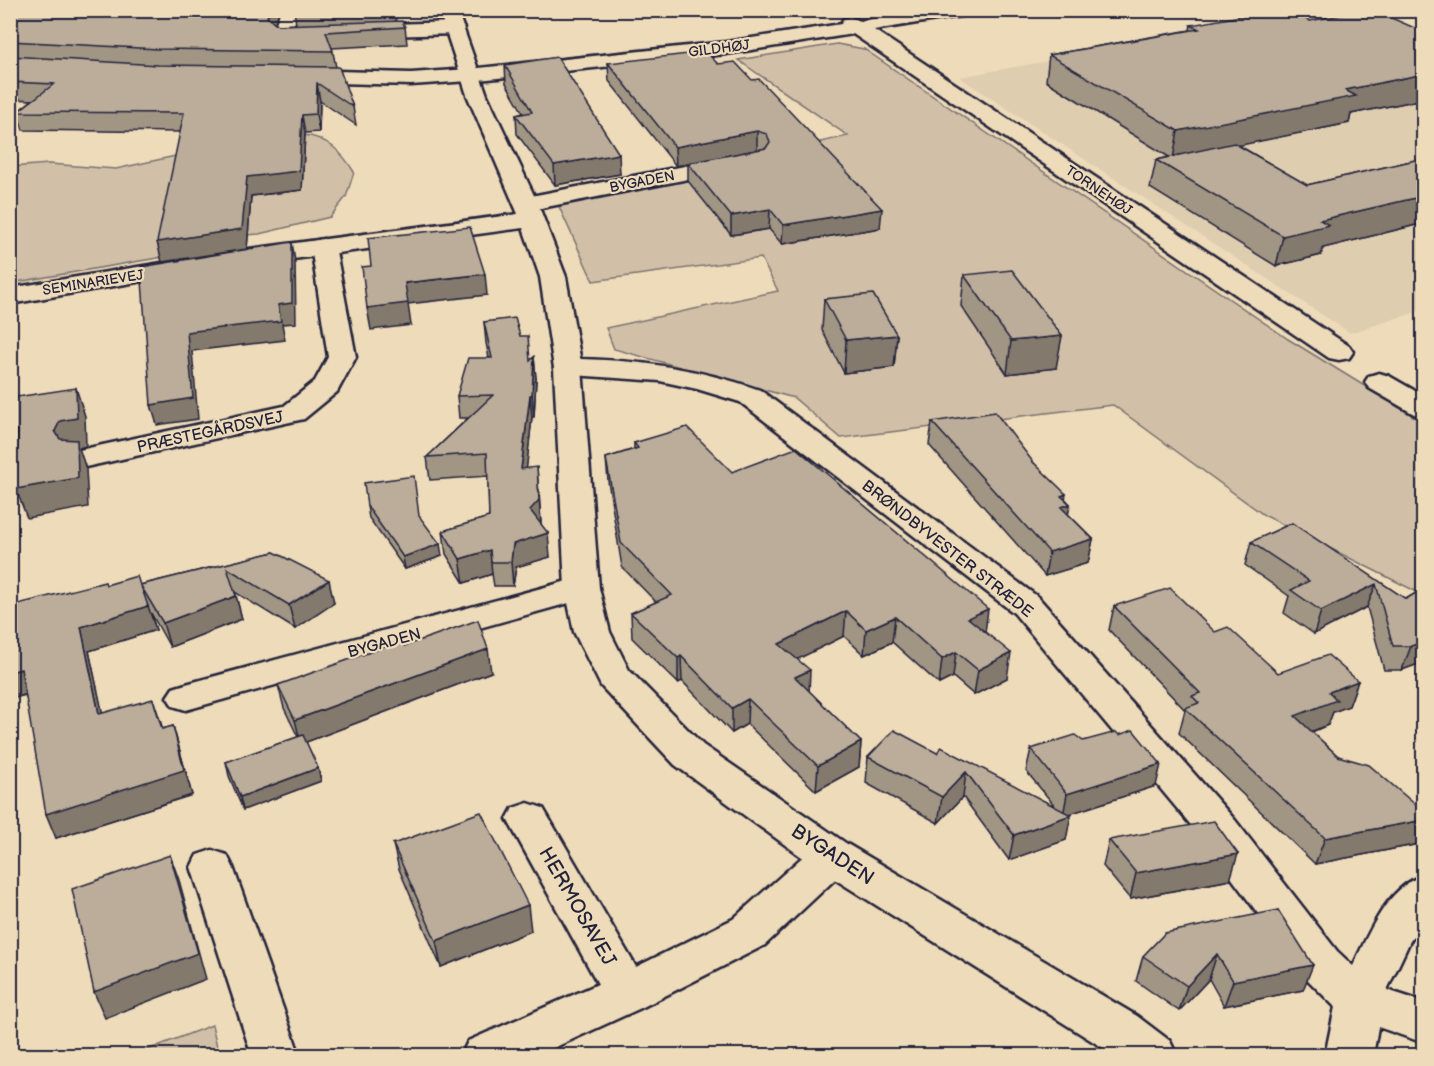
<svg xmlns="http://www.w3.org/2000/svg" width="1434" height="1066" font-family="'Balsamiq Sans',sans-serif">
  <rect width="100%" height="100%" fill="#eedbb9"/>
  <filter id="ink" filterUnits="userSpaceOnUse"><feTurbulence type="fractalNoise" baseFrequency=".0167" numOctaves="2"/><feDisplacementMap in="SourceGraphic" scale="12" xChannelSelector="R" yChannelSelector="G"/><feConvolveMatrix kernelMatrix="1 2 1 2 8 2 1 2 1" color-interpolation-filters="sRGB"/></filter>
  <g filter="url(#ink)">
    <path fill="#dfcdb0" d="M1330,11L1423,44V310L1350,333L959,77Z"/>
    <g fill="#d1c0a7" stroke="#7a7171" stroke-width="1.5">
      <path d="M837,44L864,49L1288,339L1423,422V595L1264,515L1113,405L841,438L794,398L614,349L606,328L778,291L761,258L593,281L556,200L848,136L738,60Z"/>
      <path d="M303,135C327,137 342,152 354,172L346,197L330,217L259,234L166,241L163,257L11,283V167L49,164L116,169L235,143Z"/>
      <path d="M212,1025L219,1055H134Z"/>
    </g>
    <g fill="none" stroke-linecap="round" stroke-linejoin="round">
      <defs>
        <g id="minor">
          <path d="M281,10H299L293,27L455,22L464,28L455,34L281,39L272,33Z"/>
          <path d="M929,10H976L967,15L874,30L1349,346L1353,352L1349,358L1339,360L1329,358L853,34L726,54L469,81L411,85L299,82L292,80L289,76L292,72L299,70L411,73L469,69L726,42L841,24L843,19L850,17L860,21Z"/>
          <path d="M731,157L739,159L742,164L739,169L526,211L518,209L514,204L518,199L526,197Z"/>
          <path d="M323,239L332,241L335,246L356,357L337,392L304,419L81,468L70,466L66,459L70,452L284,406L315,381L328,357L311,246L314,241Z"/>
          <path d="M568,359C635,359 697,368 760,390L1038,597L1235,820L1337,951L1353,966C1369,933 1387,887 1424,875V924L1410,941L1387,990L1424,1002V1043L1378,1027L1373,1056H1325L1335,1007L1305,977L1205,842L1014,613L740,402L697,389L660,381L558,374L554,368L558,362Z"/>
          <path d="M1379,373L1389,376L1424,396V417L1414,414L1369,388L1365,382L1369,376Z"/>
          <path d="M582,577L594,580L599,588L594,596L186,710L173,706L167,697L173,688L186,684Z"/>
          <path d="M528,803L543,808L636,967L733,919L817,844L832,839L847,844L853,856L847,868L765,945L643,1007L536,1056H461L468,1041L598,984L507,819L513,808Z"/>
          <path d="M212,850L227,855L233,867L300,1056H252L191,867L197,855Z"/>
        </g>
        <g id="tertiary">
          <path d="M439,10H457L487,95L538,204L566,277L582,368L599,588L610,632L629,670L703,745L847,844L1137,1016L1170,1041L1177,1056H1116L817,868L675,765L601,686L574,632L565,588L554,368L540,277L523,228L249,265L240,262L236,257L240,252L249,249L518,214L467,95Z"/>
          <path d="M186,259L195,262L199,267L195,272L10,304V288Z"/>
        </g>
      </defs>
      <use href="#minor" stroke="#22223b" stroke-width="5"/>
      <use href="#tertiary" stroke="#22223b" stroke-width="5"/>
      <use href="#minor" fill="#eedbb9" fill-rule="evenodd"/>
      <use href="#tertiary" fill="#eedbb9" fill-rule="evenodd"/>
    </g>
    <g fill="#a19584" stroke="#22223b" stroke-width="1.5">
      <path d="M10,10H280L275,22L278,25L296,24L294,10H395L396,21L405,27L407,44L332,48L336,67L353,107L356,125L320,101L319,132L305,133L302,190L251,196L247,249L162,262L180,132L23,130L17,112L32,100L10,99Z"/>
      <path d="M1310,21L1424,32V99L1351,114L1349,123L1238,145L1307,185L1424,158V225L1420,224L1323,248L1321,255L1276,266L1150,188L1156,160L1169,157L1046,81L1049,55L1190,30L1191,25Z"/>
      <path d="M608,63L718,64L880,228L782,244L769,229L731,235L688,181V163L676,166L609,81Z"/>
      <path d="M505,65L620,174L555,185L517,134L516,115L523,113L506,83Z"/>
      <path d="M964,275L1056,368L1007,374L961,306Z"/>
      <path d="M824,299L897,335L894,367L844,373L822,330Z"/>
      <path d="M484,322L520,336L530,360L534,357L536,379L534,417H532L526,469L539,490L541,524L550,557L516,567L513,586H494L492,574L464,583L446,554L443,531L489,517L488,476L430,480L427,457L468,418H459L457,396L489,358L486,343Z"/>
      <path d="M932,422L1033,462L1070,504L1068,514L1093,539L1088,563L1045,576L929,445Z"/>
      <path d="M634,443L732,472L985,632L1007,678L974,695L953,677L939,684L892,642L864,655L844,636L797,659L809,691L861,742L859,767L816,791L747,724L732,733L682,681L678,683L632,638L631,613L656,602L622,567L608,481L606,458L634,449Z"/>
      <path d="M367,506L419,517L442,556L405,569L369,518Z"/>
      <path d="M1292,523L1406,599L1424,588V662L1402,670H1384L1367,607L1314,634L1284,613L1289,596L1245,565L1251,542Z"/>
      <path d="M274,552L334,603L295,629L235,592L242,619L170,647L151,613L156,630L89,651L102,713L163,729L173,726L192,795L56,838L26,695L10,699V606L106,585H140Z"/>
      <path d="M1114,606L1215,632L1278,673L1358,681L1349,706L1333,712L1328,725L1312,732L1338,756L1424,812V834L1419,844L1315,864L1179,733L1185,710L1109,630Z"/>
      <path d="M404,646L491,672L306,742L318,768L321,781L243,810L229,776L226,762L298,737L284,708L278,685Z"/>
      <path d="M1083,741L1156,786L1069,814L1066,840L1009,860L963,797L938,823L866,783L868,757L937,753L1055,806L1026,771L1031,749Z"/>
      <path d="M1109,840L1230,880L1130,899L1103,866Z"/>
      <path d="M393,844L531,931L441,967L399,869Z"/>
      <path d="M1278,910L1303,990L1224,1006L1209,979L1179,1011L1136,981L1143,956Z"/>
    </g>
    <g fill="#83796c" stroke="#22223b" stroke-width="1.5">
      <path d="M270,10H280L270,34L267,17Z"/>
      <path d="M1424,74V99L1351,114L1349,123L1173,159L1178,131L1345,90Z"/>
      <path d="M317,83L320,101L319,132L316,114Z"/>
      <path d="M302,115L305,133L302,190L251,196L247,249L162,262L157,242L247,177Z"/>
      <path d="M757,131V150L676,166L675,147Z"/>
      <path d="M619,154L620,174L555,185L554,165Z"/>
      <path d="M1424,196V214L1420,224L1323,248L1321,255L1276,266L1283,236L1320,220Z"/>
      <path d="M770,209L769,229L731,235V216Z"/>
      <path d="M882,209L880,228L782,244L783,225Z"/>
      <path d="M292,242L295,261L296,323L282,324L285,340L192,351L198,419L157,425L151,405L187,332L278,305Z"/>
      <path d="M485,274L487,295L408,304L411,325L371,330L367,308L405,283Z"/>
      <path d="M897,335L894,367L844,373L846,340Z"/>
      <path d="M1062,336L1056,368L1007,374L1011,341Z"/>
      <path d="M534,357L536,379L534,417L532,395Z"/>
      <path d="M76,388L85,416L86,446L79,448L86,469L88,507L27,518L16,489L64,460L55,431Z"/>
      <path d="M530,395L532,417L524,492L521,469Z"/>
      <path d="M18,430L28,459L10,462V431Z"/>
      <path d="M537,467L541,524L533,534L530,510Z"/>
      <path d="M1066,494L1064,506L1070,504L1066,528L1056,531L1061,496Z"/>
      <path d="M548,533L550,557L516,567L513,586L511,562L513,544Z"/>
      <path d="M1093,539L1088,563L1045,576L1049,552Z"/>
      <path d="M440,544L442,556L405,569L403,557Z"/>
      <path d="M490,550L492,574L464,583L460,559Z"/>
      <path d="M329,580L334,603L295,629L289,605Z"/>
      <path d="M1376,584L1367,607L1314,634L1321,611Z"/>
      <path d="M236,596L242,619L170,647L163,623Z"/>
      <path d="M148,606L156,630L89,651L108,738L99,714L81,627Z"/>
      <path d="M988,609L985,633L968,618Z"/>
      <path d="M846,611L844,636L778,669L779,644Z"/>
      <path d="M895,617L892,642L864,655L866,630Z"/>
      <path d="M1424,642V662L1402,670L1411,646Z"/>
      <path d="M488,649L491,672L301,744L295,720Z"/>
      <path d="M956,652L953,677L939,684L942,659Z"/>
      <path d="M1011,653L1007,678L974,695L978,670Z"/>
      <path d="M681,656L682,681L678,683V658Z"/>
      <path d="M21,669L31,693L10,699V672Z"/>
      <path d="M810,670L809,695L795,677Z"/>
      <path d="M1358,681L1349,706L1333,712L1328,725L1287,741L1295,716L1329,692Z"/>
      <path d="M153,699L161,723L170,754L162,729Z"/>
      <path d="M748,699L747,724L732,733V708Z"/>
      <path d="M173,726L192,795L56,838L46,814Z"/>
      <path d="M861,742L859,767L816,791L818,766Z"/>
      <path d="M1161,764L1156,786L1063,816L1067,794Z"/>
      <path d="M318,768L321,781L243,810L240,797Z"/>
      <path d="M966,772L963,797L938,823L942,797Z"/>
      <path d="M1071,815L1066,840L1009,860L1014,835Z"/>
      <path d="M1424,820V834L1419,844L1315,864L1325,838Z"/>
      <path d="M1238,854L1230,880L1130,899L1136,873Z"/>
      <path d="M170,855L179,880L206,979L105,1018L94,992Z"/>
      <path d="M528,905L531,931L441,967L436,941Z"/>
      <path d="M1217,954L1209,979L1179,1011L1187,986Z"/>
      <path d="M1313,965L1303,990L1224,1006L1233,981Z"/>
    </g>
    <g fill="#bbad9a" stroke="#22223b" stroke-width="1.5">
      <path d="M10,10H270L267,17L278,25L402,21L405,27L326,32L333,51L158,49L10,41Z"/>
      <path d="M1366,10H1373L1424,32V74L1345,90L1356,96L1178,131L1049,55L1199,29L1191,25L1241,16L1262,17L1291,12L1310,21Z"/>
      <path d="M706,52L718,64L735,62L752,80L759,79L882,209L783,225L770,209L731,216L688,163L766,148L770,142L767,134L757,131L675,147L608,63Z"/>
      <path d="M10,56L158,65L339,67L353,107L317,83L316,114L302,115L299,171L247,177L242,229L157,242L184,113L17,112L54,84L10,82Z"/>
      <path d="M557,57L619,154L554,165L516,115L532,112L505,65Z"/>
      <path d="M1234,143L1307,185L1424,158V196L1320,220L1329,225L1283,236L1156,160Z"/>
      <path d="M470,227L485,274L405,283L408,303L367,308L362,267L371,266L368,238Z"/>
      <path d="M292,242V303L278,305L281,321L187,332L193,398L151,405L141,267Z"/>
      <path d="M1012,270L1062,336L1011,341L964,275Z"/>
      <path d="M873,294L897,335L846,340L824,299Z"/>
      <path d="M515,318L520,336H528L530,361L534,357L532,395H530L521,469L537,467L539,500L530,510L548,533L513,544L511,562H491L490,550L460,559L443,531L489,517L487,453L427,457L493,395L457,396L468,358H492L484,322Z"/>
      <path d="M76,388L77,418L60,421L55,431L60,439L77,440L78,478L16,489L18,430L10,431V398Z"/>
      <path d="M995,412L1033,462L1066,494L1061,496L1070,504L1061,507L1093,539L1049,552L932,422Z"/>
      <path d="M687,427L732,472L796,448L988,609L968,618L1011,653L978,670L956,652L942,659L895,617L866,630L846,611L779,644L810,670L795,677L861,742L818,766L748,699L732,708L681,656L678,658L631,613L672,595L621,543L606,458L638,448L634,443Z"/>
      <path d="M414,476L419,516L440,544L403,557L367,506L364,483Z"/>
      <path d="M1292,523L1406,599L1424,588V642L1411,646H1393L1376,584L1321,611L1291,590L1309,581L1251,542Z"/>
      <path d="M274,552L329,580L289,605L227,568L236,596L163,623L141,586L148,606L81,627L99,714L153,699L162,729L173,726L184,770L46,814L21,669L10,672V606L105,582L106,585L137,576L140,585Z"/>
      <path d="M1170,588L1215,632L1228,627L1278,673L1328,655L1358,681L1329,692L1337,700L1295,716L1338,756L1369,765L1424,812V820L1325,838L1185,708L1199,703L1192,696L1200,693L1114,606Z"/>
      <path d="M478,620L488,649L295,720L278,685L401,641L404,646Z"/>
      <path d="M894,730L937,753L941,747L1071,815L1014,835L966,772L942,797L868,757Z"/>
      <path d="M1133,730L1161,764L1067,794L1031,749L1075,735L1083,741L1116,732L1119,735Z"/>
      <path d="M303,735L318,768L240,797L226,762Z"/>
      <path d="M481,812L528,905L436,941L393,844Z"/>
      <path d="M1214,821L1238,854L1136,873L1109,840Z"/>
      <path d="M170,855L198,953L94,992L72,889Z"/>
      <path d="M1278,910L1313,965L1233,981L1217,954L1187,986L1143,956L1165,933Z"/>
    </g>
  </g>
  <g text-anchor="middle" stroke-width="4.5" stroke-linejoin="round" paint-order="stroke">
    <g font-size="14" fill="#22223b" stroke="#eedbb9">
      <text transform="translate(719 48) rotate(-7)" y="5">GILDHØJ</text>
      <text transform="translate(642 181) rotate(-11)" y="5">BYGADEN</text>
      <text transform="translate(1099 190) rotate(34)" y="5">TORNEHØJ</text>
      <text transform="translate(93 282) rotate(-9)" y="5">SEMINARIEVEJ</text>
    </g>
    <g font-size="16" fill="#22223b" stroke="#eedbb9">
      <text transform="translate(210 431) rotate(-12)" y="6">PRÆSTEGÅRDSVEJ</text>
      <text transform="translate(948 548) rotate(38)" y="6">BRØNDBYVESTER STRÆDE</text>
      <text transform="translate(384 642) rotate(-15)" y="6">BYGADEN</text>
    </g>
    <g font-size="20" fill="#22223b" stroke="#eedbb9">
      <text transform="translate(833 854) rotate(33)" y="7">BYGADEN</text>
      <text transform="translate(578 906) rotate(60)" y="7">HERMOSAVEJ</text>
    </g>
  </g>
  <rect width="1434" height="1066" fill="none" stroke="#eedbb9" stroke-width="36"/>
  <rect x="18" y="18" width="1398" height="1030" fill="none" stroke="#22223b" stroke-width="2" filter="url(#ink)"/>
</svg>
